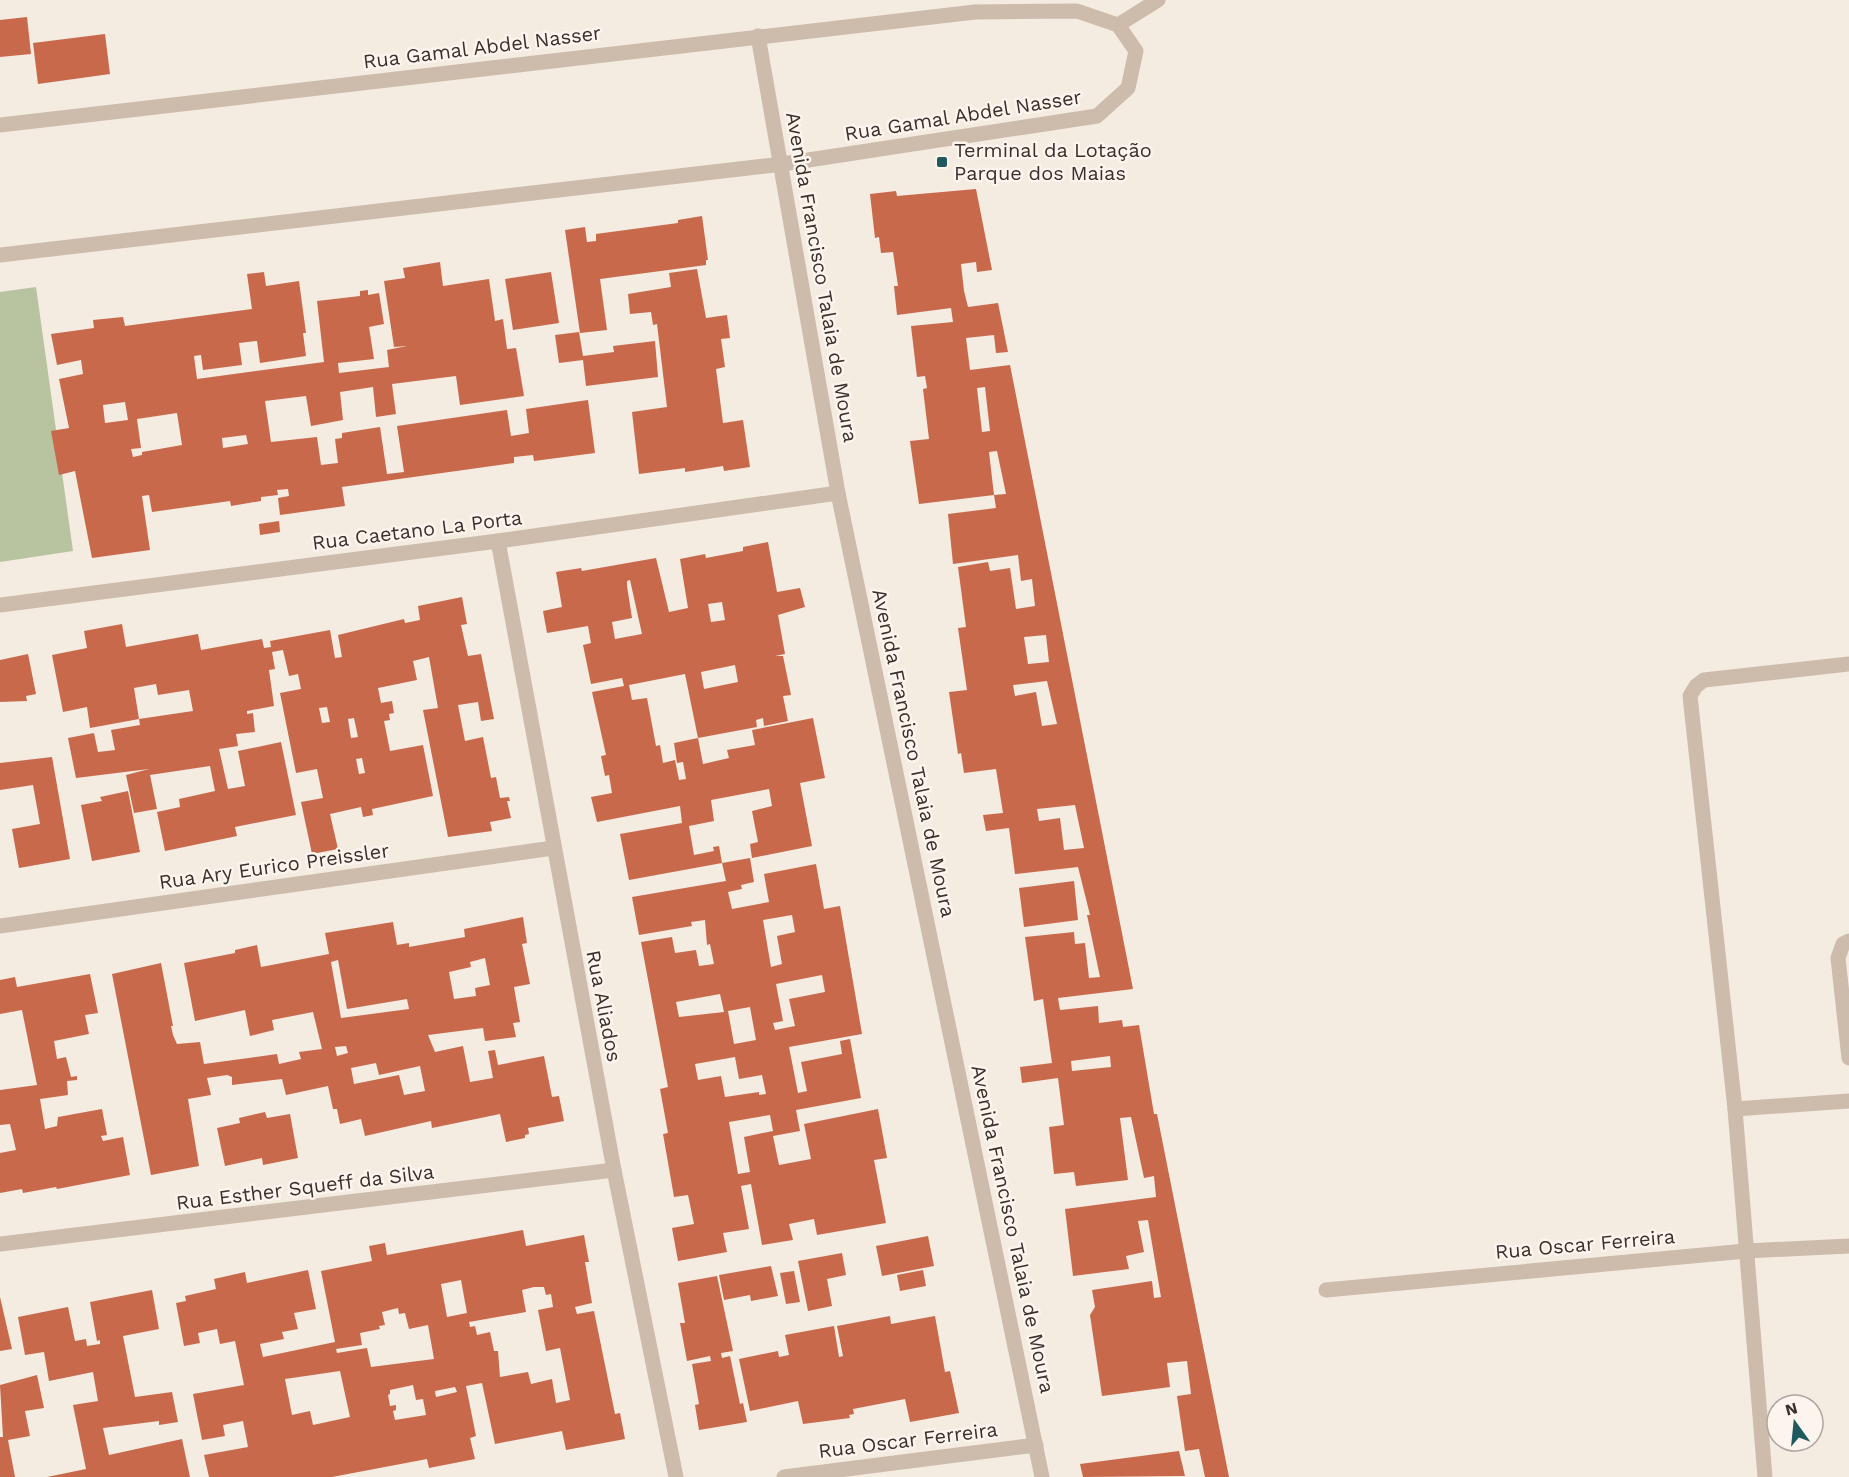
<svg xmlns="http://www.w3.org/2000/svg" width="1849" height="1477" font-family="'Work Sans',sans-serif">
  <rect width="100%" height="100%" fill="#f4ebe1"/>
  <path fill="#b8c4a0" d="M36,287L73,551L0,562V292Z"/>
  <g fill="#c8694b" fill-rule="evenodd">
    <path d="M27,17L31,54L0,57V20Z"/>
    <path d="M105,34L110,74L38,84L33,43Z"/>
    <path d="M976,189L992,270L977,272L976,262L961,264L964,291L968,307L998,303L1008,352L996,353L994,335L966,338L970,370L1010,365L1133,989L1058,998L1060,1010L1098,1006L1099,1023L1122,1020L1123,1027L1139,1025L1154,1114H1157L1229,1477H1205L1199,1449L1185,1451L1177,1396L1191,1394L1187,1361L1167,1363L1170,1387L1102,1396L1090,1315L1095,1307L1092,1290L1152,1281L1154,1298L1161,1297L1148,1220L1138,1221L1144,1252L1126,1256L1129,1269L1073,1276L1065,1209L1156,1197L1154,1176L1144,1178L1131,1117L1120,1118L1128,1180L1076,1186L1074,1172L1054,1174L1049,1127L1064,1125L1058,1078L1022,1083L1020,1067L1052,1063L1043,999L1034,1001L1025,937L1074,932L1075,944L1085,943L1089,978L1100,977L1087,915H1090L1078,867L1015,874L1009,828L986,831L983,815L1003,813L996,769L964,773L961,753L958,754L949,692L967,690L958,628L966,627L958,567L988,562L990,571L1010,568L1016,609L1035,606L1032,579L1021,581L1018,555L953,564L948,514L996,508L994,495L1006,494L997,451L989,452L994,495L919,504L910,441L929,439L923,389L927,388L925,376L917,377L911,326L953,322L951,308L897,315L894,286H898L893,252L881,253L879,237L875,238L870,194L896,191L897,196ZM985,387L990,431L982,432L977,388ZM1046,635L1049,662L1028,664L1024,637ZM1047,681L1057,724L1042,726L1036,692L1015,696L1013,685ZM1075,805L1084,848L1064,850L1060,818L1039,821L1037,809ZM1110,1056L1111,1067L1072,1071L1071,1061Z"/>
    <path d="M702,216L708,260H706V265L600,279L607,330L580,333L565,230L585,227L587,242L596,241V234L678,223V220Z"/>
    <path d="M440,262L443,286L489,279L495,321L503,319L507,349L516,348L524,396L460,405L456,376L392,384L396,414L376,417L373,387L340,392L343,420L311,426L306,396L265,401L271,442L317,437L321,465L338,463L335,439L342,438V433L380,427L387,474L404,472L397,426L507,410L511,436L529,433L526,409L588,400L595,453L534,461L533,455L514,457V463L342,487L345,506L280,515L278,498L289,496L288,489L277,490L278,495L261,497V501L231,506L230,501L152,512L149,495L142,496L150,550L92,558L75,471L59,475L51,431L69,428L59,379L83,374L81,360L57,365L51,334L94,328L93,320L123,317L125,326L252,309L247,274L264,272L266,286L299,281L306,333H303L306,356L260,363L257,341L239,343L242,365L203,370L201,355L194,356L197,379L324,362L317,301L360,296V291L368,290V295L379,293L384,324L369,327L374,359L338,363L339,373L389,367L387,350L407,346L394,347L384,281L405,278L403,268ZM125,402L128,420L105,423L103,405ZM177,413L182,445L142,452V455L133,457L131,449L141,448L137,419ZM246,435L248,444L223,448L222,438Z"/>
    <path d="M697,269L706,318L727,315L730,338L721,339L725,367L716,369L723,423L743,420L750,467L724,471L723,466L685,472V468L639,474L632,412L667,407L657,324L653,325L651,312L630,314L628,294L671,287L669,273Z"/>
    <path d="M551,272L559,323L513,330L505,279Z"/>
    <path d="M579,332L583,356L614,352L613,346L655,341L658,377L586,386L583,360L559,363L555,335Z"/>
    <path d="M279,521L280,532L260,535L259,524Z"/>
    <path d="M768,542L777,592L800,588L805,607L778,615L785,654L775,656H783L791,695L783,696L788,721L764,726L763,718L756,720L757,727L698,738L703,764L729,758L727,750L755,745L752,730L813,718L825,778L800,783L812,846L752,858L750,844L758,842L752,811L772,806L769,789L711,800L714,821L689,826L694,855L714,851L713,847L719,846L722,863L750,858L754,882L741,885L742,889L728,892L732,909L769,902L764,874L816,864L824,909L840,906L862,1034L789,1047L798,1093L807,1091L801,1062L842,1054L840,1041L850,1039L861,1098L796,1110L800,1131L773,1136L779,1165L811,1159L804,1124L878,1109L887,1158L874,1160L886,1223L817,1235L814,1219L789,1224L793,1240L762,1245L751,1184L741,1186L749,1229L723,1233L727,1252L678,1261L672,1228L694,1224L688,1195L674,1197L663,1134L668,1133L660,1089L668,1087L641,942L672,937L675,953L696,950L699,966L714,964L710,944L707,945L705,920L691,922L692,926L639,935L632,897L726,881L722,863L629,880L620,834L682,823L680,806L597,822L591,797L612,793L609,775L605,776L601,756L606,755L592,692L624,686L622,678L591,684L583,645L591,643L588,626L547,633L543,611L562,607L556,572L581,568L582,571L656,558L669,612L688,608L680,559L705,554L706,558L743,551V547ZM630,580L642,634L615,639L612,622L632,618L627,586V581ZM722,602L725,620L711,622L708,604ZM735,665L738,682L704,689L701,672ZM685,674L698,738L674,743L677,763L683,762L686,779L679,780L675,760L663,763L660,745L656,746L647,698L632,700L629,685ZM792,915L795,932L777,936L782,964L771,967L763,920ZM822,975L825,992L789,999L795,1026L775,1030L773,1023L783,1021L776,984ZM720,994L724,1012L679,1017L676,1002ZM750,1007L756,1040L734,1044L728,1011ZM735,1057L739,1079L762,1075L766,1094L759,1095V1092L725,1097L721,1076L698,1080L695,1064ZM770,1115L773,1131L744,1137L750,1172L738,1174L729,1122Z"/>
    <path d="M462,597L467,624L461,625L468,656L481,654L494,719L481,721L478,702L458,705L465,741L483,737L491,778L496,777L500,798L509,797L510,801H507L511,818L490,822L492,831L448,837L423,710L438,708L429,657L413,661L417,680L378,688L381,703L392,701L394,713L389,714L390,720L384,721L390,751L423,745L433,796L372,809L373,815L363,817L361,807L330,814L338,849L312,854L301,802L323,798L317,769L296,773L280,693L301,689L298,674L289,676L283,650L272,652L275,669L269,670L274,706L247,711V714L253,713L255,732L236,734L238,746L219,749L228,789L245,786L238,751L281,742L296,815L235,827L237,836L165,851L157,812L180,807L179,799L215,791L210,766L150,775L157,809L134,813L126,775L149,769L76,778L68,738L94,733L98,752L115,750L111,730L140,725L139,719L193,711L189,690L158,695L156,684L134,688L139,719L90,728L87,707L63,712L52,655L87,648L84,631L122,624L126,647L198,634L201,650L262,639L264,648L271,647L270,641L330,630L335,658L342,657L338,635L404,619L405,623L420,620L418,606ZM327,707L330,722L322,723L319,708ZM354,718L358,737L351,738L348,719ZM362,758L365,773L359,774L356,759Z"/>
    <path d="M28,654L36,694L26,696L27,701L0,702V660Z"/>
    <path d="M52,757L70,859L19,868L12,829L40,824L33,785L0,790V763Z"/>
    <path d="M128,791L140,852L92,861L81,805L102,801L100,797Z"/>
    <path d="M1074,881L1078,920L1024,927L1019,888Z"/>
    <path d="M523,917L527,943L522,944L530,984L514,987L520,1022L513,1023L516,1037L485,1041L483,1028L428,1035L435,1052L463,1046L470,1082L493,1078L488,1051L495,1050L498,1065L544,1056L552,1097L559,1096L564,1121L528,1128L529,1134L525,1135V1138L506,1142L500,1114L432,1128L431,1121L365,1136L361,1119L340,1124L337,1109H333L328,1086L286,1095L282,1079L232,1085V1077L227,1075L207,1078L211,1095L188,1099L199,1166L151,1175L112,974L161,963L173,1026H171L173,1035L177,1044L200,1042L204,1064L277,1054L279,1064L301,1059L299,1052L322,1049L313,1012L272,1020L274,1030L250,1036L245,1010L195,1021L184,963L235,953V950L257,945L261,967L329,954L325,933L393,922L397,945L409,943V947L465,937L464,929ZM485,958L490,985L475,988L476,996L454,999L449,972L471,967L470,962ZM338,960L347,1009L407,999L409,1009L341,1018L331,962ZM346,1046L348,1053L337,1056L335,1047ZM376,1063L379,1075L420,1066L425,1091L404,1095L399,1075L354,1084L351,1068Z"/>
    <path d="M90,974L98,1013L85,1015L89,1034L54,1041L57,1059L66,1057L71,1077L77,1076V1080L67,1081L68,1095L40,1099L45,1129L57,1126L58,1117L102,1109L107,1135L101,1136L103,1141L123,1137L130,1175L57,1189L56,1187L23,1193L22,1189L0,1193V1153L16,1150L10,1124L0,1125V1090L37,1085L22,1010L0,1014V980L15,977L17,987Z"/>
    <path d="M265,1112L267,1118L290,1114L298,1158L263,1165L262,1158L225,1166L217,1128L240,1123L239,1118Z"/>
    <path d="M523,1230L526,1246L584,1235L589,1262H585L592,1303L575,1307L577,1314L594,1311L615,1414L620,1413L625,1439L566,1450L562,1431L495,1444L482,1383L466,1386L476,1436L470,1438L475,1459L429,1468L427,1459L332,1477H209L204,1455L248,1447L243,1421L223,1425L225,1436L202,1440L193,1394L244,1385L235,1341L220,1344L217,1329L198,1333L200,1343L184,1346L176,1303L186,1301L185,1296L216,1289L214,1279L245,1272L247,1283L308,1270L316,1309L294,1313L298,1329L282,1332L284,1339L260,1344L263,1357L335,1342L321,1271L372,1261L369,1246L385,1243L387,1255ZM461,1280L467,1313L447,1317L441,1284ZM534,1287H544L546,1295L551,1294L553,1307L538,1310L546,1351L560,1348L570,1400L556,1403L552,1379L531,1384L528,1372L500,1377L498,1351H494L490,1332L477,1335L475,1326L470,1327L469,1322L526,1312L522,1290ZM398,1308L399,1314L405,1313L409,1329L428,1325L434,1359L371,1367L367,1348L337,1353L336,1349L362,1345L360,1333L380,1329L379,1326L385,1325L382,1312ZM340,1371L350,1417L313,1425L310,1411L292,1415L285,1379ZM413,1385L416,1400L423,1399L426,1415L395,1420L393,1411L396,1410V1405L390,1406L388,1395L390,1394V1390ZM455,1387L457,1392L436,1397L435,1391Z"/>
    <path d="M928,1236L934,1266L882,1276L876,1246Z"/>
    <path d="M842,1253L846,1275L827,1279L832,1306L808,1311L798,1261Z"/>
    <path d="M771,1266L778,1296L751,1301L750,1295L724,1300L719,1275Z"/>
    <path d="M923,1270L926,1286L900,1291L897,1275Z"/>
    <path d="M794,1271L800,1302L786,1304L780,1273Z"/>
    <path d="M717,1276L733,1351L721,1353L722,1358L730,1356L740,1404L743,1403L747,1422L699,1430L695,1405L699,1404L692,1364L711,1361L710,1356L687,1361L680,1323H685L678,1283Z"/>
    <path d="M152,1290L159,1329L123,1336L135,1397L172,1392L178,1422L159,1425V1421L103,1428L109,1455L182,1439L190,1477H47L86,1469L73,1405L98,1401L93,1372L49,1381L44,1352L25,1355L18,1317L68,1307L75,1341L86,1339L87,1346L100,1344V1340L97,1341L90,1302Z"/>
    <path d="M0,1297L12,1349L0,1351Z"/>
    <path d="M890,1316L891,1324L935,1316L945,1372L950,1371L959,1413L910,1422L905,1399L853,1409L854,1414L849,1415L850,1418L803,1424L798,1401L750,1411L739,1359L778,1351L779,1357L789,1355L785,1335L834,1326L839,1357L843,1356L837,1326Z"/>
    <path d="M37,1375L44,1408L25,1411L30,1436L8,1440L15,1477H0V1437H3L0,1385Z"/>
    <path d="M1179,1451L1185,1476L1083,1477L1080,1464Z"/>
  </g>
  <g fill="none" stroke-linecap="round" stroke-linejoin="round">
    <g stroke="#cdbbac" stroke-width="15">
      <path d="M1118,25L1158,0"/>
      <path d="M758,36L838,493L1042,1477"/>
      <path d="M0,125L975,12L1077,11L1118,25L1136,51L1128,88L1097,116L782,164L0,255"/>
      <path d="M498,541L614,1170L676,1477"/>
      <path d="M0,605L498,541L838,493"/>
      <path d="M0,926L553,848"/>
      <path d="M1849,941L1843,944L1838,958L1849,1058"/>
      <path d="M1735,1109L1849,1101"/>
      <path d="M0,1244L614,1170"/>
      <path d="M1326,1290L1746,1251L1849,1246"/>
      <path d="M784,1477L1036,1445"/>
      <path d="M1765,1477L1735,1109L1690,696L1696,686L1704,680L1849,664"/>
    </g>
  </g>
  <rect fill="#1f5a5e" stroke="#fbf5ee" stroke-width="2" x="936" y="156" width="12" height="12" rx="3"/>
  <g text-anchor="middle" stroke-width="5" stroke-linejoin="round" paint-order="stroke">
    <g font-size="20" fill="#3b302b" stroke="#fbf5ee">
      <text transform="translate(482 47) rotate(-7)" y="7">Rua Gamal Abdel Nasser</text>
      <text transform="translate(963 115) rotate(-9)" y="7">Rua Gamal Abdel Nasser</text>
      <text transform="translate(822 277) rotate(80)" y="7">Avenida Francisco Talaia de Moura</text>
      <text transform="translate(417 530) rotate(-7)" y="7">Rua Caetano La Porta</text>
      <text transform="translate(914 753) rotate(78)" y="7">Avenida Francisco Talaia de Moura</text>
      <text transform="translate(274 866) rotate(-8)" y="7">Rua Ary Eurico Preissler</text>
      <text transform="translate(604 1006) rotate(79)" y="7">Rua Aliados</text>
      <text transform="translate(305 1187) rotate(-7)" y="7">Rua Esther Squeff da Silva</text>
      <text transform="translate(1013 1229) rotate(78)" y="7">Avenida Francisco Talaia de Moura</text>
      <text transform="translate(1585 1244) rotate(-5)" y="7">Rua Oscar Ferreira</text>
      <text transform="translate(908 1440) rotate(-7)" y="7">Rua Oscar Ferreira</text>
    </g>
    <g font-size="20" fill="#3b302b" stroke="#fbf5ee" text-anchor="start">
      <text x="954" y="157">Terminal da Lotação<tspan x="954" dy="23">Parque dos Maias</tspan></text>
    </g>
  </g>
  <g transform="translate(1795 1423) rotate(345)"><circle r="28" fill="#fbf5ee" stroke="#aea6a0" stroke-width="1.5"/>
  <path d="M0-4.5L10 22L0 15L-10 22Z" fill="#1f5a5e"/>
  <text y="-9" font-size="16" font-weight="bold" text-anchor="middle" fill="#3b302b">N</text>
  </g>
</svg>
